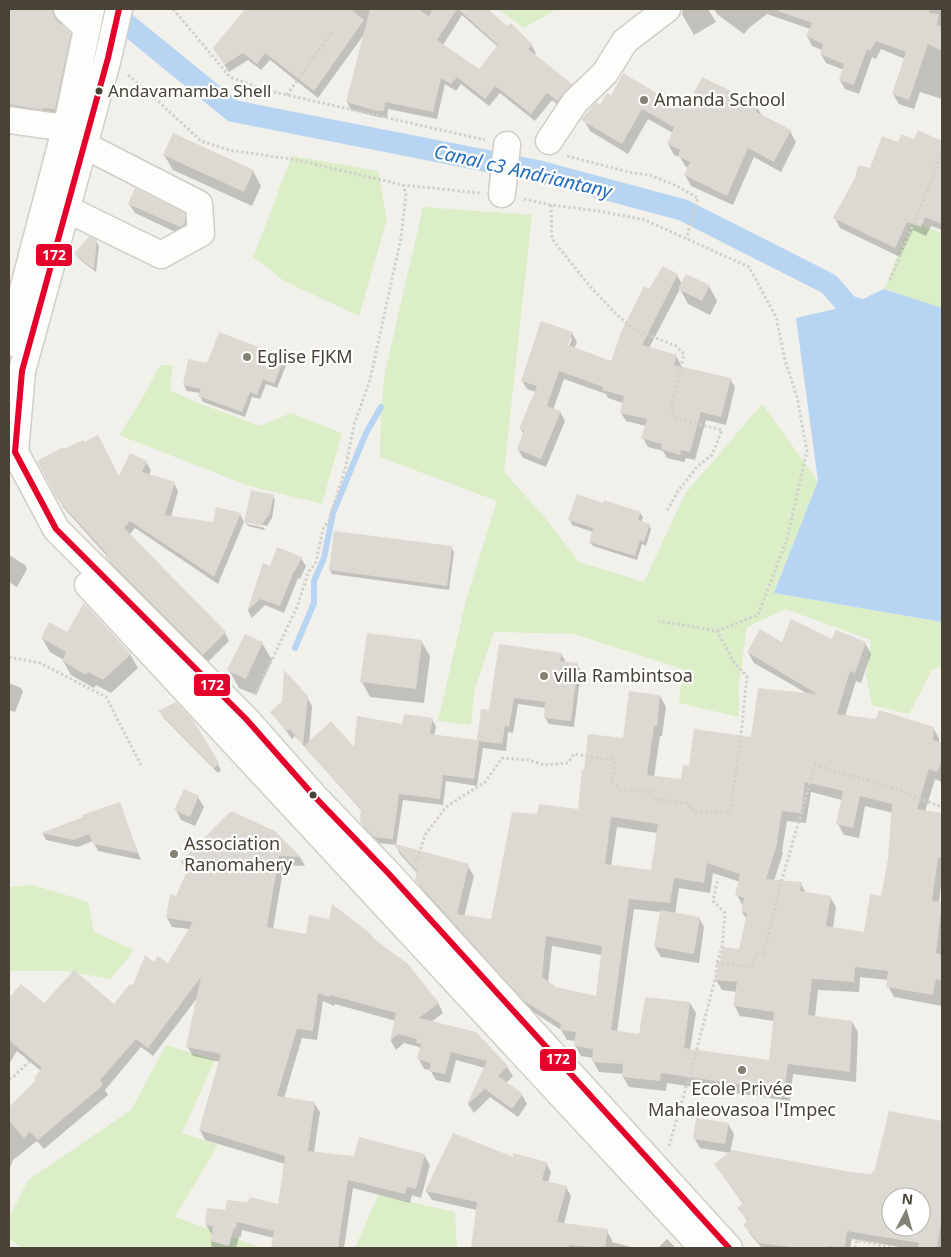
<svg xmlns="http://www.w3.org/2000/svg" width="951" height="1257" font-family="'Noto Sans',sans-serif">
  <rect width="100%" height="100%" fill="#f2f0ea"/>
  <g fill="#dbeec8">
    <path d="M498,9H557L524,28Z"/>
    <path d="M292,156L378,171L387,219L359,316L284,281L253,257Z"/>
    <path d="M423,207L532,215L504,472L546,519L579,562L644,582L685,494L762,404L818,481L774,593L942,622V666L932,670L909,714L872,705L866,676L871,640L785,609L747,627L739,683V717L679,703L683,669L574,634L494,632L474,692L471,725L438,721L466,600L497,501L380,457L381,407L385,372Z"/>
    <path d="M912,221L941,233L942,232V308L884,289Z"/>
    <path d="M160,365H173L170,390L193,401L260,426L291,413L342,433L322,504L246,485L119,435L142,399Z"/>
    <path d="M33,885L88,902L94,932L134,950L111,979L66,971H9V887Z"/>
    <path d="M166,1045L215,1060L182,1133L218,1145L175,1217L262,1248H23L9,1239V1218L28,1180L131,1110Z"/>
    <path d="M378,1195L455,1212L457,1248H355Z"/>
  </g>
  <path fill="#b7d5f3" d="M884,289L942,308V622L774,593L818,481L796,318L848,306Z"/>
  <g fill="#0003" fill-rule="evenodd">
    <path d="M9,9H56L63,21L62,27L70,34L80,52L65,126L9,120Z"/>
    <path d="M246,9H486L508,28L532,46L536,53L534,55L571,84L576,92L562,108L552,100L535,121L500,93L489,106L461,84L456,91L445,84L437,119L388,109L387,118L378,117L351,110L347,102L365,33L318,98L270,60L261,70L248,60L229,72L214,49ZM462,15L498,47L479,71L443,45Z"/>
    <path d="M683,9H708L716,22L694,35L682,14Z"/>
    <path d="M714,9H942V99L920,92L914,109L899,104L893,94L905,59L881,49L876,59L872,57L859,94L845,89L840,80L844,70L826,63L821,54L822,50L812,46L807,36L810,29L767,14L749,28L744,34L717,14Z"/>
    <path d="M730,92L734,98L757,107L763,118L790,131L796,142L781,172L754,157L733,205L691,186L685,175L689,168L685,166L680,157L674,155L668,144L673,133L648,119L628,154L590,131L584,120L600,107L607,95L686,112Z"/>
    <path d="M919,132L942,142V230L931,226L926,236L913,230L900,257L840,228L835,218L871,170L899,144L915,140Z"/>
    <path d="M164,155L253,171L261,186L252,206L173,170Z"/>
    <path d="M129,204L184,214L190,224L186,237L135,213Z"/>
    <path d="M96,241L99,246L96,272L78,258L76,254Z"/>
    <path d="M664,267L677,275L682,284L709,286L717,301L710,315L688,304L680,289L649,348L676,356L681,365L680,368L730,379L735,387L726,425L706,420L695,460L686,458L684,462L667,458L663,451L648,447L643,438L646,426L626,421L621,413L623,403L608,398L606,394L564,379L553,410L560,412L565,421L546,467L523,458L518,449L524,435L521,429L536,392L527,389L522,381L572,333L577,342L574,349L612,362L650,290ZM569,338H572L567,352L565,351Z"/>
    <path d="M284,358L287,363L277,388L266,384L260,399L252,397L245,417L203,402L200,396L201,393L187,391L184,385L207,364Z"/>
    <path d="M146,462L151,470L149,475L174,483L178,491L171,517L214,523L240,514L244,522L218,584L135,528L129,535L225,633L229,641L208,662L111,565L107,556L63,507L58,498L120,479Z"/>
    <path d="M273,496L275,500L272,518L267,526L247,521V524L265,528L264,530L248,526L245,522Z"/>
    <path d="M640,513L643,517L641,522L649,525L651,529L646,546L642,544L637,560L593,546L590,542L593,532L572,525L570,520Z"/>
    <path d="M451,547L454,552L449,590L332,574L330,570Z"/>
    <path d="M9,555L25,565L27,569L17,587L9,582Z"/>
    <path d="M301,558L306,566L300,579L298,578L284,613L265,605L252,618L248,611L264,565L271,567Z"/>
    <path d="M68,634L130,654L138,668L111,693L96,685L94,688L71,675L63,661L64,660L50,652L42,638Z"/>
    <path d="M421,641L430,656L424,703L370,697L362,682Z"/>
    <path d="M833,641L865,643L871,654L861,683L856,681L845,716L933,728L939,738V743L942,745V782L935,779L925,812L942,814V878L939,902L942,903V1006L894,997L888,986V980L860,977L859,992L818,990L815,1017L852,1022L858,1032L856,1082L793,1074L790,1101L667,1083L666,1091L629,1087L623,1077V1074L599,1072L593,1061V1058L581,1056L575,1045V1041L567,1040L561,1030L532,1011L423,891L416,880L418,874L400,854L395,845L379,843L365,829L361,821L362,811L295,736L292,739L272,712L307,697L312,706L309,744L355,750L403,725L432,720L436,726L434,736L478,742L490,711L561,654L565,660L564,663L577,664L581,671L574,727L549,724L545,718L546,708L518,704L513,733L508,732L506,751L483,748L477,786L446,781L443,805L403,800L396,846L468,866L474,876L464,917L492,920L538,816L579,811L586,771L624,739L660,696L666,707L662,736H660L654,777L682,780L690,767L752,738L808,694L754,663L748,652L782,644ZM811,792L842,800L838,824L844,835L859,838L865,806L893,813L889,859L882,897L865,933L833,928L836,907L830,897L806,893L801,884L774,881L783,853L782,851L787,821L806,823ZM617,827L658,833L652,872L611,866ZM713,873L740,882L737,895L743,906L742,912L747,920L740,950L716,980L722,990L737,992L734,1005L740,1016L774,1021L770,1061L690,1050L696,1013L690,1003L640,1035L617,1032L634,909L661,912L655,947L661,957L699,963L704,927L699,918L675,914L679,888L710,893ZM552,946L602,955L597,998L556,988L548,983Z"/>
    <path d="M262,643L272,660L256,695L239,688L229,670Z"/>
    <path d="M9,683L21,688L23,692L15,712L9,710Z"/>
    <path d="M160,711L192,721L221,770L218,773L163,717Z"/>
    <path d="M198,797L204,807L195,826L181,820L176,810Z"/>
    <path d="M119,804L141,860L98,851L93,841L78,847L46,840L43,834Z"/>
    <path d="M274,832L300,857L305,866L284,865L273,929L307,935L331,920L333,906L371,936L438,1003L443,1013L431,1022L475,1033L507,1067L513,1076L506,1083L522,1095L527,1104L518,1117L490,1097L474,1113L468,1104L485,1068L456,1060L450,1083L436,1080L430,1070L424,1069L419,1059L421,1050L419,1047L404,1043L396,1050L391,1041L396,1021L335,1004L334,1006L323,1001L317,1040L302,1038L284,1098L314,1103L320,1112L314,1152L355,1157L424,1155L430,1165L421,1198L412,1195L410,1203L353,1188L344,1248H273L274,1238L242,1230L241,1237H239L236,1248H212L211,1241L212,1235L206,1225L227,1212L279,1205L285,1164L205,1140L200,1130L220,1062L193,1056L187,1046L198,997L153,1056L141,1047L105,1090L108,1095L44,1149L37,1141L13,1160L9,1170V1109L37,1081L41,1071L17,1051L9,1064V1000L21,985L44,1005L114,1006L134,987L154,964L168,965L190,929L172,927L167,918L188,871L181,862Z"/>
    <path d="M890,1112L942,1122V1248H905L852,1239L850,1248L761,1247L750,1234L745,1225L748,1222L739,1208L743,1204L715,1164L873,1175L875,1173ZM891,1197H921V1227H891Z"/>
    <path d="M728,1124L734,1134L730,1153L700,1148L694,1138Z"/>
    <path d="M514,1159L546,1163L551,1172L548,1183L566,1187L571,1196L564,1224L607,1231L612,1240V1242L635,1248H472L477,1210L432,1200L426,1191Z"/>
    <path d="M667,1239L676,1248H658Z"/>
  </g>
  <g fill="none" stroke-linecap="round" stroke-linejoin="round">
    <path stroke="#b7d5f3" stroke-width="6" d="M295,648L314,603V581L324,558L333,513L366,433L381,407"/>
    <path stroke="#b7d5f3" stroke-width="22" d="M108,9L233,111L538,171L683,210L829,284L848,306L877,316"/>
  </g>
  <g fill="#dcd9d2" fill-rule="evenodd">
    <path d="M9,9H52L53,14L56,20L71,33L55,109L42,108V110L9,104Z"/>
    <path d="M245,9H351L364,20L314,91L265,53L257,64L243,53L224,65L213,48Z"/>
    <path d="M370,9H417L429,16L433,9H457L437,40L479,69L498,45L458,9H488L507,26L511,23L533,45L528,49L572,84L557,101L547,93L531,114L495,86L485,99L457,77L451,84L441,78L433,112L385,102L384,111L373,110L346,102Z"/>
    <path d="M779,9H930L929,13L939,14L937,25L942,27V51L928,44L909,100L892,94L906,52L876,41L870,51L867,49L854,85L839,80L844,64L820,54L823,44L806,36L812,23L778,11Z"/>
    <path d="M623,73L685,110L702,77L731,91L729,95L758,106L756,112L791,130L774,162L748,148L727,196L684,175L690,162L678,156L680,150L667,144L674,127L642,109L622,144L581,120L596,102L600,105L607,93L611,96Z"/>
    <path d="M918,130L942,141V224L925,217L921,227L907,222L895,248L833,218L855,178L858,165L870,168L882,136L898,142L901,134L914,139Z"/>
    <path d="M173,133L254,170L244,192L163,155Z"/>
    <path d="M135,188L185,213V224L180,227L128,204Z"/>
    <path d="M89,236L97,240L94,269L74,254Z"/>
    <path d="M663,266L678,274L642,345L677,355L674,365L731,378L721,417L701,412L690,452L681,450L680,455L661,449L662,444L641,438L647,419L620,413L624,396L602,390L603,387L559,371L547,406L561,411L541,459L517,449L524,431L519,429L537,386L521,381L541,321L573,332L568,345L611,361L622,330L644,286L649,289Z"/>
    <path d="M686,274L710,285L702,301L678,289Z"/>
    <path d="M219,332L285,357L274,384L263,379L257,395L250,392L242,412L198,396L201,389L183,385L188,359L207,363Z"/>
    <path d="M98,435L119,476L130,453L147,461L142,472L175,482L165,515L213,522L216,507L241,513L214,577L130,521L124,528L226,632L203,655L105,557L107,554L57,499L37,461L63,447L64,449L83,440L84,442Z"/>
    <path d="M251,490L274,495L270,513L261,526L244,522Z"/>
    <path d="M577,494L603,503L604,500L641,512L638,520L650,524L644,542L640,540L635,556L589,542L593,528L568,520Z"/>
    <path d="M334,531L452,546L447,586L329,570Z"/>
    <path d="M277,547L302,557L295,571H294L280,606L260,599L261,598L247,611L263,563L270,566Z"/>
    <path d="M84,603L131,654L103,680L88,672L86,675L62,661L66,652L41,638L49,622L67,632Z"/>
    <path d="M791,619L832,639L836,630L866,642L855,673L850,671L837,714L876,719L879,710L934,727L933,740L942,743V761L937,772L929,769L917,809L942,813V858H938L932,901L942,902L936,953L942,955V981L936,979L933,995L886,987L888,971L855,967L854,982L812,979L808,1015L852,1021L850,1072L788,1064L784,1091L661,1073L660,1081L622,1077L623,1064L592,1062L593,1049L574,1046L576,1032L560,1030L561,1024L524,1001L415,880L417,871L392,843L469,864L457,914L491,919L512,812L537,814L539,804L578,809L582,769L584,770L588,734L623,738L629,691L660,695L657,726H654L647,775L681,779L683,765L689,766L694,729L751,737L758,688L817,694L747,652L760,629L782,642ZM805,782L843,791L836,824L853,828L860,796L892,804L888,859L881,896L870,894L864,932L826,926L831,896L800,891L802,882L766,879L778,841H777L782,811L801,813ZM611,817L658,824L651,870L605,864ZM707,863L740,874L735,895L744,898L741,912L747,913L739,949L723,947L715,980L737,982L733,1006L774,1012L769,1060L684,1048L690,1002L645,997L639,1034L611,1030L629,899L670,903L674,878L704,883ZM546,936L602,946L596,996L556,987L542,977Z"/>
    <path d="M367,633L422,640L416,689L360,682Z"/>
    <path d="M245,634L263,642L246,679L227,670Z"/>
    <path d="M499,644L562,653L560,661L578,663L571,721L544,718L545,702L514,698L509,727L505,726L502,744L479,741L474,779L443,775L440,799L399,794L393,839L374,837L360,822L361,809L304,746L331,721L354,747L357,716L402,724L404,714L433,718L430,734L477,740L481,709L489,710Z"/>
    <path d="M284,670L308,696L303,745L290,729L286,731L270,712L282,702Z"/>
    <path d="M176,702L193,720L219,763L214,768L158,711Z"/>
    <path d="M184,789L199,796L190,817L174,810Z"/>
    <path d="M120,802L138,853L93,844L89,834L74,840L41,833L83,817L82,815Z"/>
    <path d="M231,811L275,831L301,857L279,856L267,927L306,934L309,915L329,919L332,904L372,935L370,936L408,964L439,1003L419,1018L476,1032L508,1066L498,1076L523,1094L512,1109L485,1089L468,1104H467L487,1061L451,1052L445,1074L429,1071L431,1063L417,1059L421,1044L416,1043L417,1039L398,1034L390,1041L396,1013L330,995L329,997L318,993L313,1031L297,1029L277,1096L315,1102L308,1151L354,1156L359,1137L425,1154L416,1189L407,1187L405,1194L348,1180L338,1248H271L274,1231L237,1222L236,1228H234L229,1246L210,1241L213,1226L205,1225L207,1208L225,1210L227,1200L248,1202L250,1197L278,1204L285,1156L199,1130L221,1054L186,1047L201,977L148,1048L136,1039L100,1080L103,1085L38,1140L30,1132L24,1138L9,1121V1107L36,1080L34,1078L42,1068L9,1040V998L21,984L44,1003L74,970L114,1004L130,984L133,985L145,955L154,962L158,956L168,963L193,922L166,918L170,894L176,896L190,864L180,862Z"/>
    <path d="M660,910L700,917L694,954L654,947Z"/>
    <path d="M889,1111L942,1121V1214L937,1248H918L919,1243L847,1231L845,1248L828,1246L827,1248H799L759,1243L743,1225L748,1220L737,1208L743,1203L714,1164L732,1150L850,1172L872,1174V1171L874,1172ZM891,1197H921V1227H891Z"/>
    <path d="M696,1118L729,1123L725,1144L693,1139Z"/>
    <path d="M453,1133L513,1157V1153L547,1162L542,1180L567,1186L557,1222L608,1229L605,1248L569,1245V1248H471L477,1202L425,1191Z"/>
  </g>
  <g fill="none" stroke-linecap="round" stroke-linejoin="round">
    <defs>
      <g id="minor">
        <path d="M67,9L87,28"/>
        <path d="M119,9L108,58L22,371L15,452L56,529L246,719L314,796L389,874L729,1248"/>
        <path d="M9,120L65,128"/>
        <path d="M549,141L575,102L605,73L625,41L667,9"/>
        <path d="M502,194L507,145"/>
        <path d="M67,209L161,255L201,233L199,204L84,145"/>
        <path d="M9,343L70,111L91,9"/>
        <path d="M88,585L703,1248"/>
      </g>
    </defs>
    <use href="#minor" stroke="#d0cec7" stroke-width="29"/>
    <g stroke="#d2d0ca" stroke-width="3" stroke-dasharray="2.5 2.5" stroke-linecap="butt">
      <path d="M173,9L230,77L265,90L485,140"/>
      <path d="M940,9L942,10"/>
      <path d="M128,75L159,102L201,141L229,150L297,160L403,185L480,193"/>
      <path d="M287,95L333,30"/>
      <path d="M567,156L633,173L650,175L677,186L698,198L686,239"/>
      <path d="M524,199L551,205L599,211L645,220L749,267L776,317L785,360L797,397L807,451L787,539L758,615L717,631L659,621"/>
      <path d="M551,205L552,239L588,284L617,315L634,329L676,346L684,354L672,405L673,418L722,430L712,455L697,467L678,491L667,511"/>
      <path d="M890,280L928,189L942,150"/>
      <path d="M9,657L40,663L106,697L141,765"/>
      <path d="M255,695L297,607L308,573L316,562L323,529L329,520L345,470L354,425L370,380L401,238L406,194L403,185"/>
      <path d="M412,867L417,860L425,835L446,807L485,782L502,758L528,760L544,765L568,763L574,754L612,760L615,763L612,782L622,790L651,792L656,799L689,804L695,813L730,812L740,746L747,676L735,664L717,631"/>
      <path d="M717,963L752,967L757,953L764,952L781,883L815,765L893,788L942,807"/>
      <path d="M9,1079L14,1076L29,1062"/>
      <path d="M669,1146L695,1056L716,976L717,963L722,947L725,913L713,901L718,878"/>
      <path d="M855,1248L857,1240L892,1248"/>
    </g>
    <use href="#minor" stroke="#fdfdfc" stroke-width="26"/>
    <defs>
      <path id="bus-1" d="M119,9L108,58L22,371L15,452L56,529L246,719L314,796L389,874L729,1248"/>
    </defs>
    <use href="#bus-1" stroke="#fff" stroke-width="10"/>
    <use href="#bus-1" stroke="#e4002b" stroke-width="6"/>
  </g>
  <g fill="#494335" stroke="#fff" stroke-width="2">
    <circle cx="99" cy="91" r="4.5"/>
    <circle cx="313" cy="795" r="4.5"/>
  </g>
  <g fill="#848074" stroke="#fff" stroke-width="2">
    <circle cx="644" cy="100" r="5"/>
    <circle cx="247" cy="357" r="5"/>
    <circle cx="544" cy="676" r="5"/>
    <circle cx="174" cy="854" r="5"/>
    <circle cx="742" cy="1070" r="5"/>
  </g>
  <g text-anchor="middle" stroke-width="4.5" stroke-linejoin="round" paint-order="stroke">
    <g font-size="17" fill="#494335" stroke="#fff" text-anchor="start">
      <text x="108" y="97">Andavamamba Shell</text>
    </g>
    <g font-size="18" fill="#494335" stroke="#fff" text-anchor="start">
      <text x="654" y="106">Amanda School</text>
      <text x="257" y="363">Eglise FJKM</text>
      <text x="554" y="682">villa Rambintsoa</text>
      <text x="184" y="850">Association<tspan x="184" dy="21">Ranomahery</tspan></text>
      <text x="742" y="1095" text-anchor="middle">Ecole Privée<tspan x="742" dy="21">Mahaleovasoa l'Impec</tspan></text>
    </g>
    <g font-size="19" font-style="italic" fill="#246dbf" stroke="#fff">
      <text transform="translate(523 171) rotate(13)" y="7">Canal c3 Andriantany</text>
    </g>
  </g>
  <g stroke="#fff" stroke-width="2">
    <rect x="35" y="243" width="38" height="24" rx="5" fill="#e4002b"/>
    <rect x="193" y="673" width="38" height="24" rx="5" fill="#e4002b"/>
    <rect x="539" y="1048" width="38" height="24" rx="5" fill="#e4002b"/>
  </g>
  <g font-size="14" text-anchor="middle" font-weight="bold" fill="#fff">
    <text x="54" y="260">172</text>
    <text x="212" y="690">172</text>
    <text x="558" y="1064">172</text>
  </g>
  <rect width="951" height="1257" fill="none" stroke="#494335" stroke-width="20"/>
  <g transform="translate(906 1212) rotate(6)"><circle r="24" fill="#ffffff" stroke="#b6b4ae"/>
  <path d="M0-4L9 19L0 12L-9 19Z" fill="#848074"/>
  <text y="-8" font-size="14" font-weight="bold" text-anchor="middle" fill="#494335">N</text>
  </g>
</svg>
